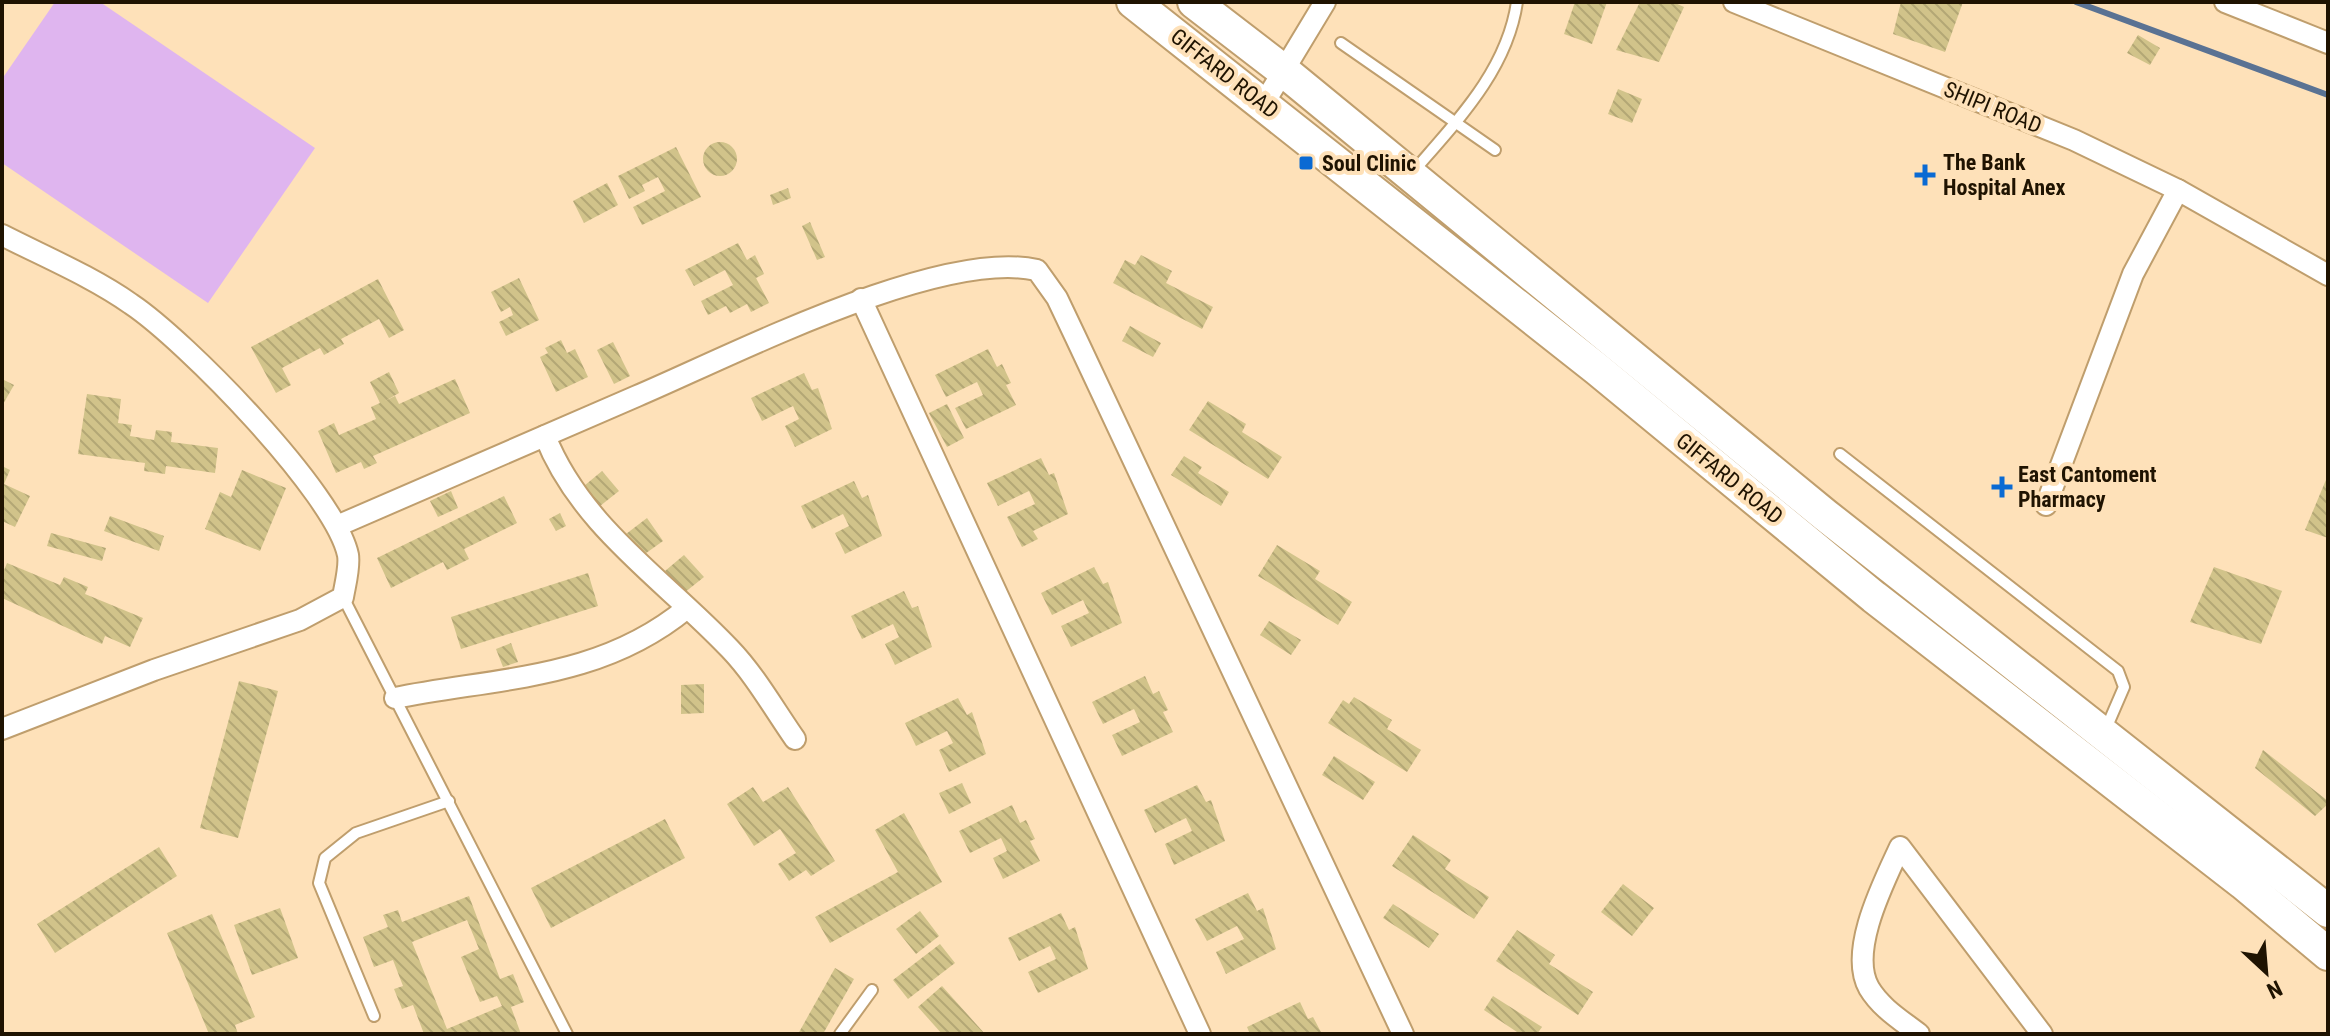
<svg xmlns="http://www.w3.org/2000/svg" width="2330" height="1036" font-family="'Roboto Condensed',sans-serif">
  <defs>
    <pattern id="building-back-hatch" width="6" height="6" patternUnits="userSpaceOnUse" patternTransform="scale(2)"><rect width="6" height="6" fill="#d1c38a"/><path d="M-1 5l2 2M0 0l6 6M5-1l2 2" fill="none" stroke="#b3a775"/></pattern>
  </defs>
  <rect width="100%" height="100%" fill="#fee1b9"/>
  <path fill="#dfb5ef" d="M55,2H100L315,148L208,303L2,163V79Z"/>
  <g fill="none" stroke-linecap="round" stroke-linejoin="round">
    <path stroke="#5a7293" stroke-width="6" d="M2076,2L2328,95"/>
  </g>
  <g fill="url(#building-back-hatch)" fill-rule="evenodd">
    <path d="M1575,2H1607L1592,44L1564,34Z"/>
    <path d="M1640,2H1673L1684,7L1659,62L1616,50Z"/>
    <path d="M1901,2H1963L1945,52L1893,34Z"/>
    <path d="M2138,35L2160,48L2150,65L2127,53Z"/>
    <path d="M1618,89L1642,99L1632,123L1608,114Z"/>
    <circle cx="720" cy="159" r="17"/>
    <path d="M676,147L701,197L642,225L633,207L665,191L658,177L642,185L645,191L629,199L618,176Z"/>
    <path d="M607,183L618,205L584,223L573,201Z"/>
    <path d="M788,188L791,198L773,205L770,195Z"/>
    <path d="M810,222L825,257L817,260L802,226Z"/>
    <path d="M738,243L747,260L755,255L764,274L756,278L769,303L751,312L747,304L730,313L726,306L708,315L701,301L733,285L725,270L694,286L685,270Z"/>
    <path d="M1141,255L1172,271L1166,283L1213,307L1202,329L1113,283L1125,260L1135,265Z"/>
    <path d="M519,278L539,320L506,336L499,322L513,315L510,307L501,312L491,292Z"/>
    <path d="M378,279L404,330L389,338L379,319L341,339L344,344L324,355L320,348L282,368L291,385L276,393L251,347Z"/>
    <path d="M1130,326L1161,343L1153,357L1122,341Z"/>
    <path d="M561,340L567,353L575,349L588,377L556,392L540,357L548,353L545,348Z"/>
    <path d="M613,342L630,376L614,384L597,350Z"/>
    <path d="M988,349L997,367L1002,364L1011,383L1006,385L1016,405L966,429L955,408L983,395L977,382L946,397L935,375Z"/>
    <path d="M389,372L399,393L385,401L395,396L399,404L455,379L470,413L373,456L377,463L364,469L361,462L336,473L318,431L334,423L339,435L376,419L371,407L380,403L370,382Z"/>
    <path d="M804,373L812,390L818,388L832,429L795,447L785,426L799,419L793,406L762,421L751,398Z"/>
    <path d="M2,379L14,385L2,406Z"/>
    <path d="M87,394L121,399L118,423L132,425L130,436L154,440L156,430L172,432L171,442L218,448L215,473L166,466L165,474L144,471L145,463L78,454Z"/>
    <path d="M1208,401L1246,424L1242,432L1282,457L1268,479L1189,430Z"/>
    <path d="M947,404L964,438L947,447L929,413Z"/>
    <path d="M1184,456L1202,467L1198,473L1229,492L1221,506L1171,475Z"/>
    <path d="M1041,458L1049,475L1054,473L1068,514L1033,531L1038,539L1022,547L1007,517L1035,504L1029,491L998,506L987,483Z"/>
    <path d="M2,466L10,470L4,484L30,496L15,527L2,521Z"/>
    <path d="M242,470L286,488L260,551L205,529L220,492L231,497Z"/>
    <path d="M602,471L619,491L600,506L584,486Z"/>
    <path d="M2328,475V538L2305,530Z"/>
    <path d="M854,481L862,498L868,495L882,536L845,554L835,533L849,526L843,514L812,529L801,506Z"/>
    <path d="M451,491L458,508L438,517L430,501Z"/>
    <path d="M504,496L517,523L464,549L469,559L447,570L443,562L391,588L377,558Z"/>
    <path d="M560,513L566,526L556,531L549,519Z"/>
    <path d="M110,516L164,536L159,551L104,531Z"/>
    <path d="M647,518L663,541L642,556L626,534Z"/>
    <path d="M51,533L106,548L102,561L47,546Z"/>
    <path d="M1277,545L1320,571L1315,579L1352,602L1338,625L1258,576Z"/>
    <path d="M684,555L704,577L684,593L665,571Z"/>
    <path d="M7,563L60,585L64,577L88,587L85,594L143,618L130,647L105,636L102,644L2,598V575Z"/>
    <path d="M1094,567L1103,584L1108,582L1122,623L1071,647L1061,626L1089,613L1083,600L1052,615L1041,593Z"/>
    <path d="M2214,567L2282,591L2261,644L2190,622Z"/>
    <path d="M588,573L598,606L461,649L451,617Z"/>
    <path d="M904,591L912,608L918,606L932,647L895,665L885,644L899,637L893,624L862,639L851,616Z"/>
    <path d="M1269,621L1301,640L1291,655L1260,635Z"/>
    <path d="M511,643L518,662L503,667L496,649Z"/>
    <path d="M1145,676L1153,694L1159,691L1168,710L1163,712L1173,732L1122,756L1112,735L1140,722L1134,709L1103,724L1092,702Z"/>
    <path d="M239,681L278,691L238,838L200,828Z"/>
    <path d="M704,684V713L681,714V685Z"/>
    <path d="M1354,697L1392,720L1387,729L1421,750L1407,772L1328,723L1343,700L1349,704Z"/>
    <path d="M958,698L967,715L972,712L986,754L949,772L939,750L953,743L947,731L916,746L905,723Z"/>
    <path d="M2263,750L2328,801V804L2315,816L2255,768Z"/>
    <path d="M1334,756L1375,782L1363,800L1322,775Z"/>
    <path d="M962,783L971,803L949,814L939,793Z"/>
    <path d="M1197,785L1206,802L1211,800L1225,841L1174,865L1165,844L1192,831L1186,818L1155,833L1144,810Z"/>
    <path d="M753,787L763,802L788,787L835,861L811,876L806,870L789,881L778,864L796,853L780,829L754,846L727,804Z"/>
    <path d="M1012,805L1020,823L1026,820L1035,839L1030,841L1040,861L1003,879L993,858L1007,851L1001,838L970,853L959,831Z"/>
    <path d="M904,813L942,882L830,943L815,917L898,872L875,830Z"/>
    <path d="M665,819L685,858L551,928L531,888Z"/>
    <path d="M1413,835L1451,860L1445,869L1489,897L1474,919L1392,866Z"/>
    <path d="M159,847L177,876L55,953L37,924Z"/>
    <path d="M1623,884L1654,908L1632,936L1601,912Z"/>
    <path d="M1248,893L1257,911L1263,908L1276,949L1226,974L1216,952L1244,939L1237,926L1207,941L1195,919Z"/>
    <path d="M469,896L500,979L513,974L524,1002L511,1007L521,1034H424L413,1005L402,1009L394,989L403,986L393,960L374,967L363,937L388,927L383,915L398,910L402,922ZM467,920L479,949L461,957L480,1002L497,996L502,1006L447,1029L412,942Z"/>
    <path d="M1393,904L1439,934L1429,948L1383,918Z"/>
    <path d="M280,908L298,958L252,975L234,925Z"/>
    <path d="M920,911L939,936L916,954L896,929Z"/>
    <path d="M1061,913L1069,930L1075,927L1088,969L1038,993L1028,972L1056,959L1050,946L1019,961L1008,938Z"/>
    <path d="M212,914L255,1017L235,1025L238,1034H209L167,933Z"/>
    <path d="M1517,930L1555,955L1549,964L1593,992L1578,1015L1496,961Z"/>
    <path d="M940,944L955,963L908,999L893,980Z"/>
    <path d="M835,968L854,979L823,1034H798Z"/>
    <path d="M942,986L985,1034H942L918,1007Z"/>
    <path d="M1493,996L1542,1027L1537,1034H1520L1484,1010Z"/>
    <path d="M1300,1002L1308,1019L1313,1017L1322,1034H1250L1247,1027Z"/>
  </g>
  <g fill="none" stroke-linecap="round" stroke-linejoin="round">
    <defs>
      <g id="lane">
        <path d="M1341,43L1495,150"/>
        <path d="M1412,173C1456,122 1507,71 1517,2"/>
        <path d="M1840,454L2118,671L2124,687L2105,731"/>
        <path d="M343,597L567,1034"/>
        <path d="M374,1016L319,883L325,858L356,833L449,801"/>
        <path d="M840,1034L872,990"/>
      </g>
      <g id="street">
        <path d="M1734,2L2074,140L2178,190L2328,275"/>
        <path d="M2225,2L2328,43"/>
        <path d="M1264,103L1325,2"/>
        <path d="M2,235C45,257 91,276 131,304C185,340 335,493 348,555C350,567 345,585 343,597L300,620L154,670L2,729"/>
        <path d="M861,299L1200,1034"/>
        <path d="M545,436C581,527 665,580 730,649C755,675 774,709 795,739"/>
        <path d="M2046,505L2133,274L2178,190"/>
        <path d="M337,526C437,483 537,440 637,396C731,356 940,248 1037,270L1057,298L1076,338L1403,1034"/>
        <path d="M395,698C499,677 600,680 687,608"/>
        <path d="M1919,1034C1901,1020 1881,1008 1869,988C1848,951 1884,882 1900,847L2042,1034"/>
      </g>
      <g id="primary">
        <path d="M1133,2L1597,369L1874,597L2243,883L2328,954"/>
        <path d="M1194,2L1285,72L1825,515L2328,911"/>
      </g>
    </defs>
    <use href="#lane" stroke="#bf9e6d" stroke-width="14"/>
    <use href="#street" stroke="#bf9e6d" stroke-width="24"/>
    <use href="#primary" stroke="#bf9e6d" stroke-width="36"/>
    <use href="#lane" stroke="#fff" stroke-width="10"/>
    <use href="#street" stroke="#fff" stroke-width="20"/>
    <use href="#primary" stroke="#fff" stroke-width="32"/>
  </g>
  <g fill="#0a6ad3" stroke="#fee1b9" stroke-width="3">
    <rect x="1298" y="155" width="16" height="16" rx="4"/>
    <path d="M1921 163h8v8h8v8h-8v8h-8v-8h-8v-8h8z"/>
    <path d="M1998 475h8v8h8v8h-8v8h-8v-8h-8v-8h8z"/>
  </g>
  <g text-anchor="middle" stroke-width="8" stroke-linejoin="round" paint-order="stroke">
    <g font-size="22" fill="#1f1301" stroke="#fee1b9">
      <text transform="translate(1225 73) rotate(38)" y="8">GIFFARD ROAD</text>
      <text transform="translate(1993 107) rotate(22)" y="8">SHIPI ROAD</text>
      <text transform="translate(1730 478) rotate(39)" y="8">GIFFARD ROAD</text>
    </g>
    <g font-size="22" font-weight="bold" fill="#1f1301" stroke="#fee1b9" text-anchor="start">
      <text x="1943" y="170">The Bank<tspan x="1943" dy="25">Hospital Anex</tspan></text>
      <text x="1322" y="171">Soul Clinic</text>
      <text x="2018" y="482">East Cantoment<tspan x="2018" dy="25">Pharmacy</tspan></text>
    </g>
  </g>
  <rect width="2330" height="1036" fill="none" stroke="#1f1301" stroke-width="8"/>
  <g transform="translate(2266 972) rotate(154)" stroke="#fee1b9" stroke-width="6" paint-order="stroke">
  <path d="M0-6L14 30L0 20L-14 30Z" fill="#1f1301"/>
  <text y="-12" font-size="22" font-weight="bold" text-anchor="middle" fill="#1f1301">N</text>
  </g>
</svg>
